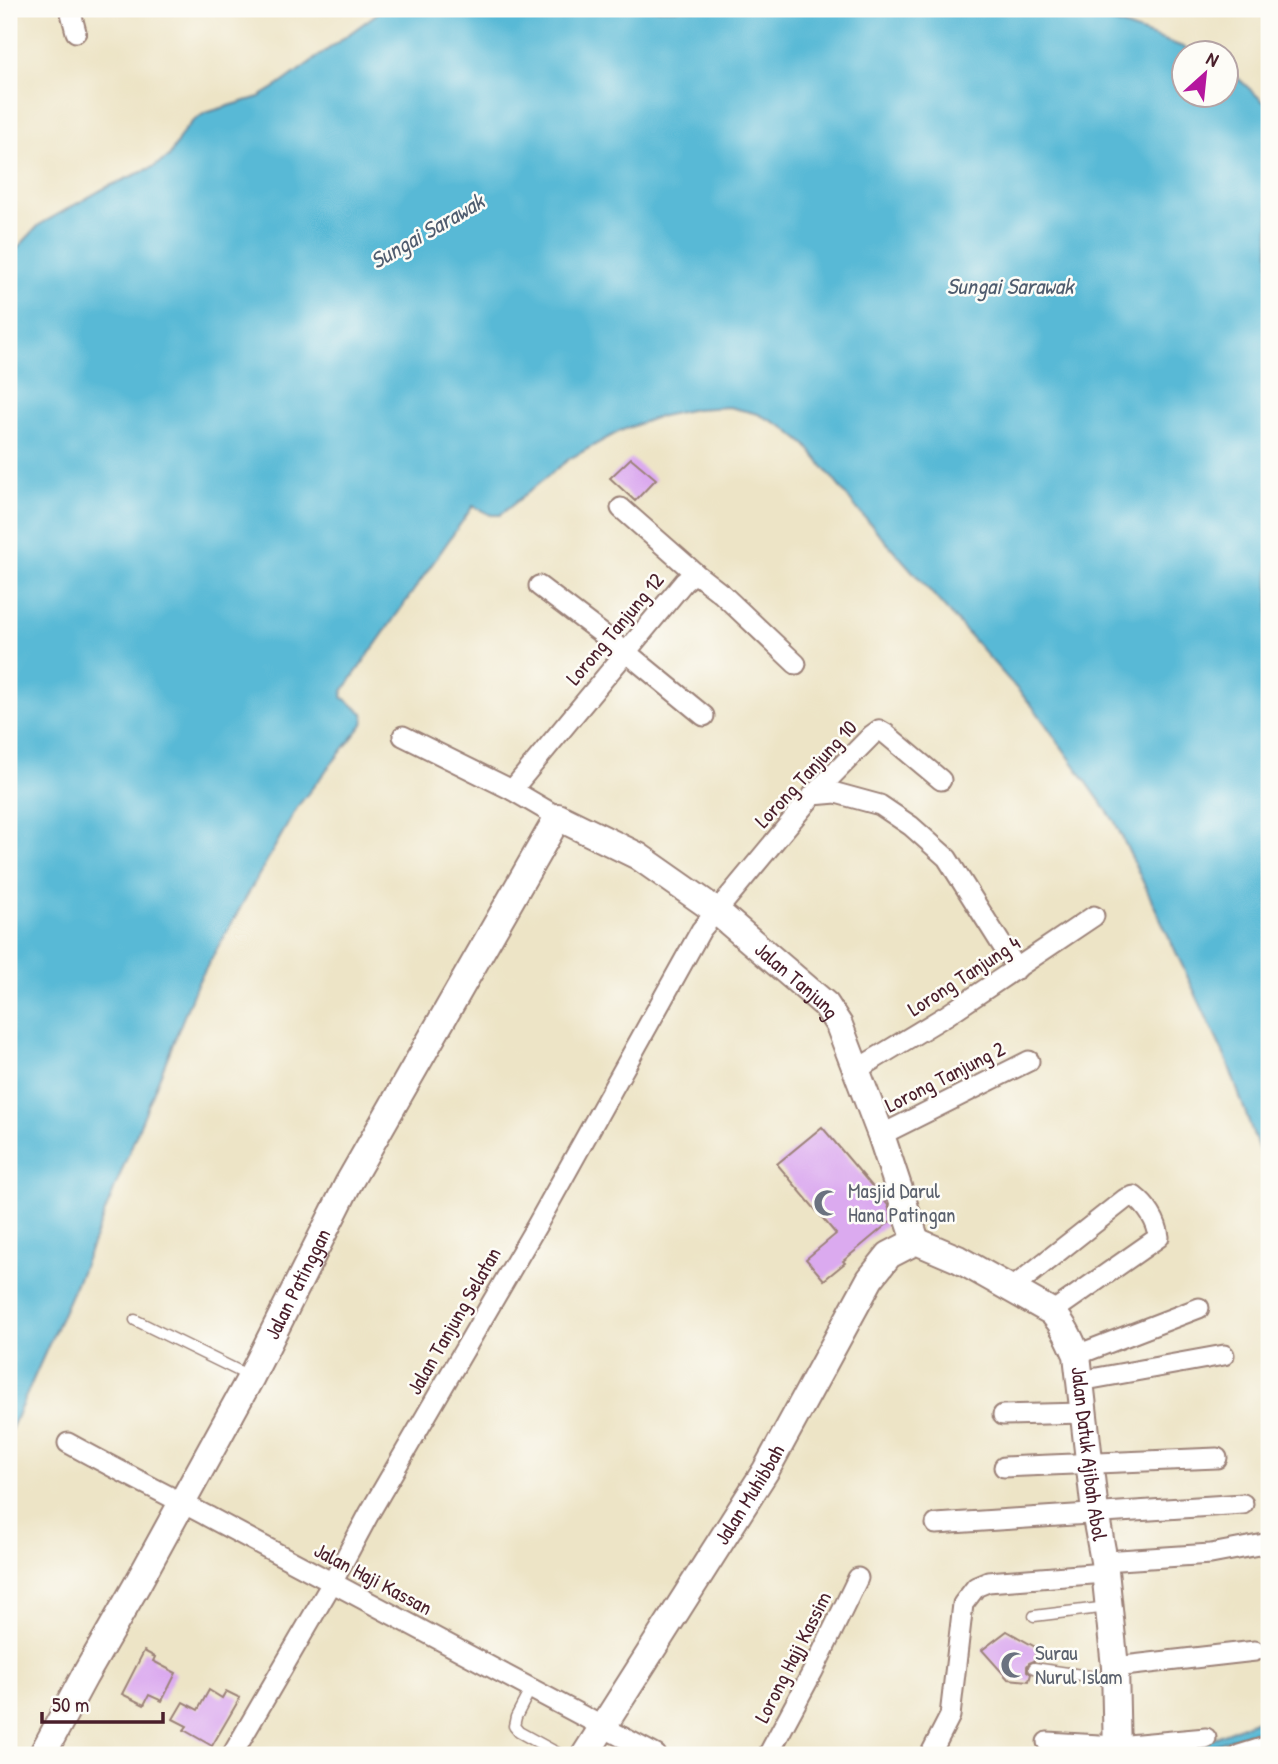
<svg xmlns="http://www.w3.org/2000/svg" width="1278" height="1764" font-family="'Patrick Hand',sans-serif">
  <rect width="100%" height="100%" fill="#fdfcf7"/>
  <filter id="ink" filterUnits="userSpaceOnUse"><feTurbulence type="fractalNoise" baseFrequency=".0143" numOctaves="2"/><feDisplacementMap in="SourceGraphic" scale="14" xChannelSelector="R" yChannelSelector="G"/><feConvolveMatrix kernelMatrix="1 2 1 2 8 2 1 2 1" color-interpolation-filters="sRGB"/></filter>
  <filter id="wash" filterUnits="userSpaceOnUse"><feTurbulence type="fractalNoise" baseFrequency=".00686" numOctaves="4" result="noise"/><feDisplacementMap in="SourceGraphic" scale="28" xChannelSelector="R" yChannelSelector="G"/><feGaussianBlur stdDeviation="1.57" result="paint"/><feColorMatrix in="noise" values="0 0 0 0 0 0 0 0 0 0 0 0 0 0 0 0 0 1.4 0 .05"/><feComposite in="paint" operator="in"/></filter>
  <g filter="url(#wash)">
    <rect width="100%" height="100%" fill="#ede4c6"/>
    <g fill="#58b9d6" stroke="#516c80" stroke-width="2">
      <path d="M388,9H1069L1121,25L1183,47L1192,52H1184V94H1226V71L1238,78L1269,107V1178L1227,1061L1115,822L1034,708L858,510L806,445L784,427L758,414L729,407L695,409L657,417L620,431L569,459L500,515H491L473,506L343,691L342,697L363,713L364,719L363,724L298,806L197,984L80,1274L9,1434V257L39,225L105,188L153,167L169,157L183,132L192,122L205,113L259,97L279,85L382,10Z"/>
      <path d="M1269,1715V1729C1230,1735 1199,1758 1157,1752L1156,1750L1214,1738Z"/>
    </g>
    <g id="blocks">
      <g fill="#dbaaef">
        <path d="M631,458L656,479L635,501L610,478Z"/>
        <path d="M822,1127L888,1205L892,1220L843,1261L845,1263L824,1280L806,1259L836,1234L777,1164Z"/>
        <path d="M1007,1631L1037,1648L1034,1661L1029,1663L1027,1666V1671L1031,1674L1029,1681L1008,1679L982,1650Z"/>
        <path d="M144,1651L155,1657L153,1661L176,1673L162,1701L149,1695L144,1705L122,1694Z"/>
        <path d="M209,1690L222,1698L226,1691L240,1698L212,1746L184,1730L187,1726L173,1719L183,1702L198,1710Z"/>
      </g>
    </g>
  </g>
  <g filter="url(#ink)">
    <use href="#blocks" fill-opacity="0" stroke="#9c8278" stroke-width="2"/>
    <g fill="none" stroke-linecap="round" stroke-linejoin="round">
      <defs>
        <g id="lane">
          <path d="M135,1320L251,1377"/>
          <path d="M1034,1616L1108,1607"/>
          <path d="M1034,1668L1115,1680"/>
          <path d="M530,1690L516,1717L514,1726L519,1732L561,1755"/>
        </g>
        <g id="street">
          <path d="M70,9L76,32"/>
          <path d="M621,508L695,573"/>
          <path d="M539,586L626,652L704,716"/>
          <path d="M403,736L512,790L558,817"/>
          <path d="M512,790L684,582L695,573L722,594L796,664"/>
          <path d="M813,795L836,793L880,805L911,826L947,858L1017,969"/>
          <path d="M856,1070L947,1015L1094,916"/>
          <path d="M881,1135L1029,1061"/>
          <path d="M1011,1289L1125,1199L1134,1196C1147,1206 1157,1221 1159,1237L1052,1312"/>
          <path d="M1077,1355L1199,1308"/>
          <path d="M1080,1381L1224,1355"/>
          <path d="M1003,1415L1084,1413"/>
          <path d="M68,1443C115,1469 162,1492 209,1517C358,1597 507,1677 656,1755"/>
          <path d="M1004,1467L1217,1458"/>
          <path d="M936,1524L1243,1504"/>
          <path d="M1104,1561L1211,1554L1269,1543"/>
          <path d="M1115,1667L1255,1651"/>
          <path d="M1047,1742L1117,1746L1206,1738"/>
          <path d="M232,1755L332,1583L370,1512L537,1225L701,930L813,795L872,735L879,730L886,734L941,780"/>
          <path d="M768,1755L813,1671L858,1578"/>
          <path d="M930,1755L950,1716L963,1604L976,1587L988,1582L1104,1573"/>
          <path d="M1239,1755L1265,1747H1269"/>
        </g>
        <g id="secondary">
          <path id="s1" d="M916,1241L958,1259L1052,1312C1064,1325 1070,1339 1077,1355L1095,1512L1104,1561L1115,1667L1117,1755"/>
          <path id="s2" d="M42,1755L84,1677L138,1583L251,1377L348,1184L558,817L638,856L715,910L826,1005L839,1025L881,1135L916,1241"/>
          <path id="s3" d="M585,1755L766,1470L870,1279L889,1255L916,1241"/>
        </g>
      </defs>
      <use href="#lane" stroke="#9c8278" stroke-width="13"/>
      <use href="#street" stroke="#9c8278" stroke-width="23"/>
      <use href="#secondary" stroke="#9c8278" stroke-width="30"/>
      <use href="#lane" stroke="#fff" stroke-width="10"/>
      <use href="#street" stroke="#fff" stroke-width="19"/>
      <use href="#secondary" stroke="#fff" stroke-width="26"/>
    </g>
  </g>
  <defs>
    <symbol id="mosque-bare" viewBox="-9 -9 18 18"><path d="M3.5-4.9A6 6 0 1 0 3.5 4.9A5 5 0 1 1 3.5-4.9Z" fill="#6b7280" stroke="#fdfcf7" stroke-width="2.5" paint-order="stroke"/></symbol>
  </defs>
  <g fill-rule="evenodd">
    <use href="#mosque-bare" x="808" y="1184" width="38" height="38"/>
    <use href="#mosque-bare" x="995" y="1646" width="38" height="38"/>
  </g>
  <g text-anchor="middle" stroke-width="5" stroke-linejoin="round" paint-order="stroke">
    <g font-size="21" fill="#4a1f2b" stroke="#fdfcf7">
      <text transform="translate(615 629) rotate(-50)" y="7">Lorong Tanjung 12</text>
      <text transform="translate(806 774) rotate(-47)" y="7">Lorong Tanjung 10</text>
      <text transform="translate(964 976) rotate(-33)" y="7">Lorong Tanjung 4</text>
      <text dy="7" stroke="none"><textPath href="#s2" startOffset="1362">Jalan Tanjung</textPath></text>
      <text transform="translate(945 1077) rotate(-27)" y="7">Lorong Tanjung 2</text>
      <text dy="7" stroke="none"><textPath href="#s2" startOffset="536">Jalan Patinggan</textPath></text>
      <text transform="translate(454 1321) rotate(-60)" y="7">Jalan Tanjung Selatan</text>
      <text dy="7" stroke="none"><textPath href="#s1" startOffset="303">Jalan Datuk Ajibah Abol</textPath></text>
      <text dy="7" stroke="none"><textPath href="#s3" startOffset="308">Jalan Muhibbah</textPath></text>
      <text transform="translate(373 1579) rotate(28)" y="7">Jalan Haji Kassan</text>
      <text transform="translate(793 1657) rotate(-63)" y="7">Lorong Hajj Kassim</text>
    </g>
    <g font-size="21" fill="#5b616d" stroke="#fdfcf7" text-anchor="start">
      <text x="848" y="1198">Masjid Darul<tspan x="848" dy="24">Hana Patingan</tspan></text>
      <text x="1035" y="1660">Surau<tspan x="1035" dy="24">Nurul Islam</tspan></text>
    </g>
    <g font-size="23" font-style="italic" fill="#505d6f" stroke="#fdfcf7">
      <text transform="translate(427 231) rotate(-30)" y="8">Sungai Sarawak</text>
      <text x="1010" y="294">Sungai Sarawak</text>
    </g>
  </g>
  <rect width="1278" height="1764" fill="none" stroke="#fdfcf7" stroke-width="35"/>
  <g transform="translate(1205 74) rotate(27)"><circle r="33" fill="#fdfcf7" stroke="#b5a4a5" stroke-width="2"/>
  <path d="M0-5L12 26L0 18L-12 26Z" fill="#b5179e"/>
  <text y="-10" font-size="19" font-weight="bold" text-anchor="middle" fill="#4a1f2b">N</text>
  </g>
  <path d="M42 1712v10h121v-10" fill="none" stroke="#4a1f2b" stroke-width="3.5"/>
  <text x="52" y="1712" font-size="21" fill="#4a1f2b" stroke="#fdfcf7" stroke-width="5" paint-order="stroke">50 m</text>
</svg>
